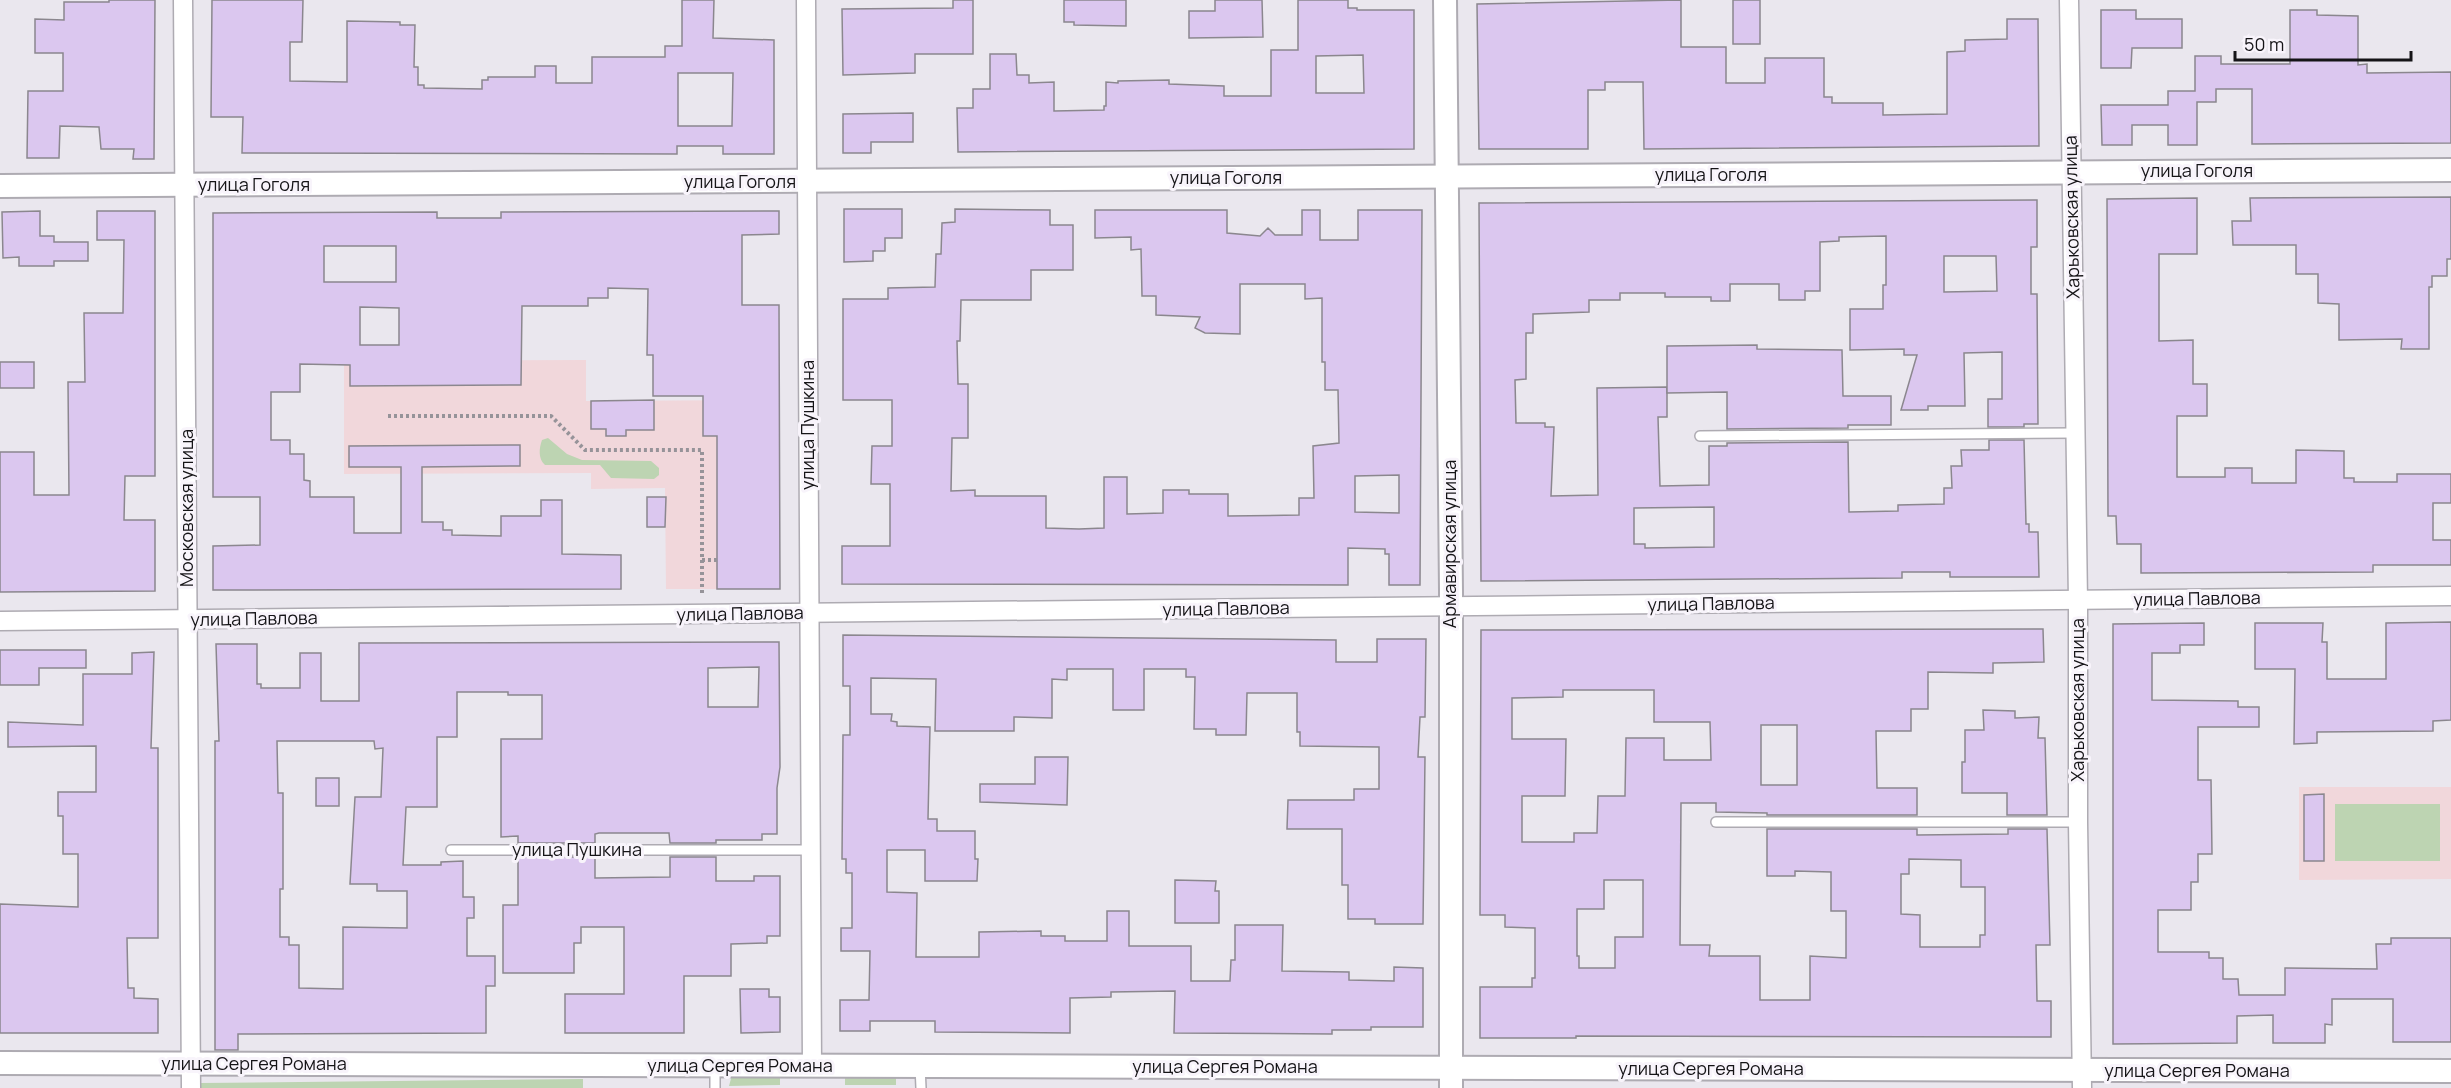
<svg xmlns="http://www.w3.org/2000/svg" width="2451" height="1088" font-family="Manrope,sans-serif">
  <rect width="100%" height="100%" fill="#eae7ee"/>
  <g fill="#f1d7db">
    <path d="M586,360V401L779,400L780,589H666L665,488L591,489V473L344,474V361Z"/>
    <path d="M2299,787H2451V879L2299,880Z"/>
  </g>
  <g fill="#bdd4b2">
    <path d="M548,438L567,454L582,460L651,461L659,468V475L654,479L611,478L600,465H545C538,459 539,448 542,440Z"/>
    <rect x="2335" y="804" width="105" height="57"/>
    <path d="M845,1071L893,1074L896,1078V1085H845Z"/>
    <path d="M780,1072V1085L729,1086L732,1075Z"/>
    <path d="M583,1079V1088H200V1083Z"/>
  </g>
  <g fill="#dbc7ef" stroke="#8b878e" stroke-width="1.5" fill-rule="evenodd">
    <path d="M109,0H155L154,159H133L134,149H101L99,127L60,126L59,158H27L28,91H63V53H35V19L64,20V2H109Z"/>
    <path d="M212,0H303L302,42H290V81L347,82V21L400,22V25H415L414,67H418V85H424V88L482,89V80H488V77H535V66H556V83H592V57H665V46H682V0H714L713,38L774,40V154H723V146H677V154L242,153L243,117H211ZM678,73H733L732,126H678Z"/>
    <path d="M953,0H973V54H915V73L843,75L842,9L953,8Z"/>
    <path d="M1064,0H1126V26L1074,25V22H1064Z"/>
    <path d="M1215,0H1262L1263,37L1189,38V11H1215Z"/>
    <path d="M1298,0H1348V8H1357V10H1414V149L958,152L957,108H973V89H990V54H1016L1017,75H1029V83L1054,82V111L1104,110V106H1106V82L1118,83V81L1169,80V84L1224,86V96H1271V50H1298ZM1363,55L1364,93H1316V56Z"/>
    <path d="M1681,0V47H1726V83H1765V58H1824V97H1832V103H1883V115L1947,114V52L1965,51V40L2007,39V19H2038L2039,146L1644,149L1643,82H1605V90H1588V149H1479L1477,4Z"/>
    <rect x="1733" y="0" width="27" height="44"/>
    <path d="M2101,10H2136V19H2182V48H2132L2131,68H2101Z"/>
    <path d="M2290,10H2317V15L2358,16V65L2367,64V73L2451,72V143L2252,144V89H2216V102H2197V145H2168V125H2132V145H2102L2101,105H2168V91H2195V56H2221V64H2290Z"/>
    <path d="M913,113V142H871V153H843V114Z"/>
    <path d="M2451,197V259H2447V276H2432V287H2429V349H2401L2402,339L2339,340V304L2318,303V274H2296V245H2233L2232,221H2251L2250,198Z"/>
    <path d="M2197,198V254H2159V341L2193,340V384H2207V416H2177V477H2225V468H2252V483H2296V450L2344,451V478H2354V482H2397V474H2451V503H2433V540H2451V565H2373V572L2141,573V544H2117L2116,516H2108L2107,199Z"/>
    <path d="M2037,200V247H2031V294H2037L2038,424H2024V427H1988V399H2002V352L1964,353L1965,406H1928V410H1901L1917,355H1904V349L1850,350V309H1883V285H1886V236L1839,237V241L1820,242V291H1805V300H1779V284H1730V301H1711V297H1665V293H1620V300H1589V312L1533,314V333H1526V379L1515,380L1516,423H1545V427H1554L1551,496L1598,495L1597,388L1667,387V417H1658L1660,486L1709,485V446H1727V443L1848,442L1849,512L1898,511V505L1944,504V488H1952L1951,466H1962L1961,450H1989V440H2024L2026,524H2029V532H2038L2039,577H1950V572H1902V578L1481,581L1479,203ZM1944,256H1996L1997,291L1944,292ZM1714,507V547L1645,548V544H1634V508Z"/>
    <path d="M844,209H902V238H885V251H873V261L844,262Z"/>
    <path d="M955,209L1050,210V225H1073V270H1031V300H961L960,341H957L958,384H968V438H952L951,491L975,490V496H1046V528L1079,529L1104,528V477H1127V514L1163,513V490H1189V494H1228V516L1299,515V498H1314L1313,446L1339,443L1338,390H1325V362H1322V298L1305,299V284H1240V334L1205,333L1195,328L1200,317L1156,315V296H1142L1141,249L1131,250V237L1095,238V210H1227V233L1260,236L1268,228L1275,235H1302V210H1320V240H1358V210H1422L1420,585H1389V554H1385V549L1348,548V585L842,584V546H890V484H871L872,446H892V400H843V299H888V288L935,287L936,254H941L942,223L955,222ZM1399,475V513L1355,512V476Z"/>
    <path d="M40,211V236H54V242H88V261H54V266H19V257L3,258L2,212Z"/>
    <path d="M97,211H155V476H125L124,520H155V591L0,592V452H34V495H69L68,382H85L84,313H123L124,240H97Z"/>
    <path d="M779,211V234L742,235V305H779L780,589H717V436H703V396H653V355H647L648,289L608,288V298H588V306H522L521,385L350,386V365L300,364V392H271V440H290V454H304V480L310,481V497H354V533H401V467H349V446L520,445V466L422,467V522H443V530H452V535L501,536V516H541V500H562V554L621,555V589L213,590V546L260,545V497H213V213L437,212V218H501V212ZM324,246H396V282H324ZM360,307L399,308V345H360Z"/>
    <path d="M1757,345V349L1842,350L1843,396H1891V425H1848V428L1727,429V392L1667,393V346Z"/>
    <rect x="0" y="362" width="34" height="26"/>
    <path d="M654,400V430H626V436H606V429H591V401Z"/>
    <path d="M647,497H666L665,527H647Z"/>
    <path d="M2451,622V720L2433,721V731L2317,732V743L2294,744L2295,669H2255V623H2323L2322,642H2327V679H2386V623Z"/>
    <path d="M2204,623V645H2180V653H2152V700L2238,701V707H2259V727H2198V780H2211L2212,854H2198V882H2191V910H2158V952H2209V958H2223V979H2238L2239,995H2285V968L2377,969L2376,944H2391V938H2451V1042H2393V999H2332V1025L2325,1024V1043H2273V1015L2237,1016V1043L2113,1044V624Z"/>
    <path d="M2043,629L2044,662L1993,663V673L1928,672V709H1911V731H1876L1877,788H1917V815H1767V813L1716,812V803H1681L1680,945H1710L1709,956H1760V1000H1810V956L1846,958V911H1831V872L1795,871V876H1767V829H1917V835L2008,834V829H2047L2050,945H2036L2037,1001H2051V1037L1576,1036V1038H1480V987H1532V978H1535V928L1505,927V915H1480L1481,630ZM1563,690H1654V722H1710L1711,760H1664V738H1626L1625,796H1598L1597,833H1574V842H1522V796H1565L1566,739H1512V698L1563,697ZM1761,725H1797V785H1761ZM1909,859L1961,860V887H1985V935H1980V947H1920V915L1901,914V874H1909ZM1604,880H1643V937H1615V968H1579V956H1577V909H1604Z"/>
    <path d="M843,635L1336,640V662H1377V639H1426L1425,717H1420L1418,757H1425L1423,924H1375V919H1348V885H1342V829H1287L1288,800H1354V789H1379V747L1300,746V732H1297V693H1247L1246,735H1216V729H1194L1195,677H1186V669H1144V710H1113V669H1067V680L1052,679V718L1014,717V731H935L936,679L871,678V714H892L891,721L897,722V726L930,727L928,819H937V831H975V859H978L977,881H925V850H887V892L917,893L916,957H979V932L1041,931V936H1065V941H1107V911H1129V946H1191V981H1230L1231,960H1235V925H1283L1282,971L1349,972V980L1394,981V967L1423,968V1027H1371V1030H1332V1034L1174,1033L1175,991L1111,992V997L1070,998V1033L935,1032V1021H870V1031H840V1000H869L870,951H841V928H852V873H846V859H842L843,735H850V686H843Z"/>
    <path d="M779,642L780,767L777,788V834H762V840H716V843H670L669,833H599L595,834V843H518V836L501,837V739H542V695H508V692H457V737H437V807H406L403,865H441V862L463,861V897H474V918H467V956H495V986H486V1033L238,1034V1050H215V741H219L216,644H257V684H261V688H300V653H321V701H359V643ZM759,667L758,707H708V668ZM277,741H374L375,749L383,748L381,797H355L350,884H377V891H407V928L343,927V989L299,988V945H289V937H280V889H283V793H278Z"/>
    <path d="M0,650H86V668H39V685H0Z"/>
    <path d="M154,652L151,748H158V938H127L128,988H134V998L158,999V1033H0V904L78,907V854H63V816H58V792H96V746L8,747V722L83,725V674H132V653Z"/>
    <path d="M1983,710L2015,711V718L2039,717L2038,738H2045L2047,815H2007V793H1962V762H1965V730H1984Z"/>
    <path d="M1035,757H1068L1067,805L980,802V784H1035Z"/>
    <rect x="316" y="778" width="23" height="28"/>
    <path d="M2324,794V861H2304V795Z"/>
    <path d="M518,857H595V878L670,877V857H716V881H754V876H780V936H767V943L731,944V976H684V1033H565V994H624V927H581V943H574V973H503V905H518Z"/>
    <path d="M1175,880L1216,881L1215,891H1219V923H1175Z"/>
    <path d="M740,989H769V997H780V1032L741,1033Z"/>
  </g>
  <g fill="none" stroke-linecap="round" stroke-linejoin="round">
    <defs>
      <g id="service">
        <path d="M1700,436L2075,433"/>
        <path d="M1716,822H2078"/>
        <path d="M451,850H811"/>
        <path d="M715,1066V1088"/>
        <path d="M920,1066L921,1088"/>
      </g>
      <g id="minor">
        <path d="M183,0L191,1088"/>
        <path d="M806,0L812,1066"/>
        <path d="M2069,0L2078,601V822L2082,1088"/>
        <path d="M0,621L2451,596"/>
      </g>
      <g id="tertiary">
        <path d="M1445,0L1451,591V1088"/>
        <path d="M0,186L2451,170"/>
        <path d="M0,1063L2451,1071"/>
      </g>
    </defs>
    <use href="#service" stroke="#aeabb2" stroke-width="12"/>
    <use href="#minor" stroke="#aeabb2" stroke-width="21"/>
    <use href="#tertiary" stroke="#aeabb2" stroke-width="26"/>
    <g stroke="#969399" stroke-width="4" stroke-dasharray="3 3" stroke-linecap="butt">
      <path d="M388,416H551L585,450H702V595"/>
      <path d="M702,560H717"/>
    </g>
    <use href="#service" stroke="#fff" stroke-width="9"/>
    <use href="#minor" stroke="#fff" stroke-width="18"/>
    <use href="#tertiary" stroke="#fff" stroke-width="22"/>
  </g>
  <g text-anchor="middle" stroke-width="6" stroke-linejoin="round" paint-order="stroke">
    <g font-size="18" fill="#151417" stroke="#f8f4fb">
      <text x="2197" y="177">улица Гоголя</text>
      <text x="1711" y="181">улица Гоголя</text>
      <text x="1226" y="184">улица Гоголя</text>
      <text x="740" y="188">улица Гоголя</text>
      <text x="254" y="191">улица Гоголя</text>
      <text transform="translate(2072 217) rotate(-91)" y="6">Харьковская улица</text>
      <text transform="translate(808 425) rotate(-90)" y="6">улица Пушкина</text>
      <text transform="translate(187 508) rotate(-90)" y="6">Московская улица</text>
      <text transform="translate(1450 544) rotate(-90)" y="6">Армавирская улица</text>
      <text transform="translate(2197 599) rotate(-1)" y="6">улица Павлова</text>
      <text transform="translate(1711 604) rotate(-1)" y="6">улица Павлова</text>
      <text transform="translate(1226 609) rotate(-1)" y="6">улица Павлова</text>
      <text transform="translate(740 614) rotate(-1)" y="6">улица Павлова</text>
      <text transform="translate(254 619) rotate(-1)" y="6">улица Павлова</text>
      <text transform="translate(2078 700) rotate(-90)" y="6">Харьковская улица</text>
      <text x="577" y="856">улица Пушкина</text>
      <text x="254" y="1070">улица Сергея Романа</text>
      <text x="740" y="1072">улица Сергея Романа</text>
      <text x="1225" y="1073">улица Сергея Романа</text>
      <text x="1711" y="1075">улица Сергея Романа</text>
      <text x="2197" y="1077">улица Сергея Романа</text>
    </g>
  </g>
  <path d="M2235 51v9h176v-9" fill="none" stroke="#151417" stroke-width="3"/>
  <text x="2244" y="51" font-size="18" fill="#151417" stroke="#f8f4fb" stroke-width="4.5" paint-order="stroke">50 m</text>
</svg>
